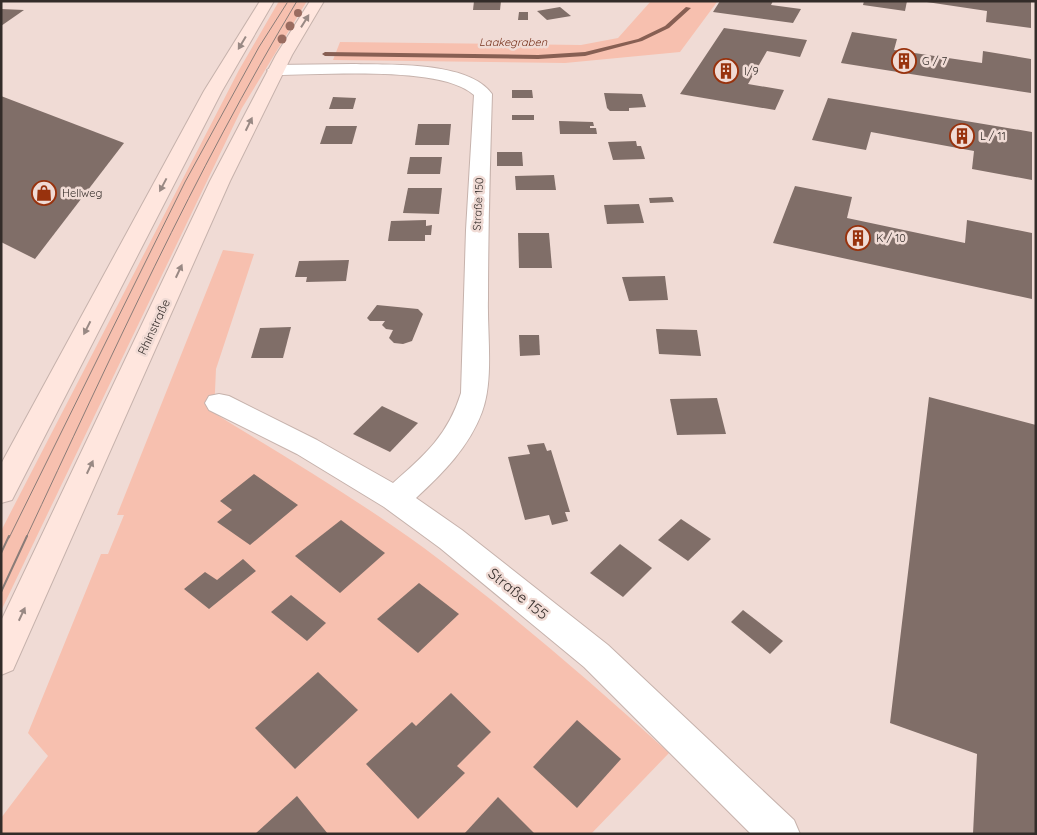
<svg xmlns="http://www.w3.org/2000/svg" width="1037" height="835" font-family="Quicksand,sans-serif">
  <rect width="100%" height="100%" fill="#f0dbd5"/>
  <g fill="#f7c0af">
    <path d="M279,1H307L242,108L1,611V531L239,70Z"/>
    <path d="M651,1L717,2L680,52L565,63L333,60L340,42L581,45L618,38Z"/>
    <path d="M223,250L254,254L216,369L214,413C285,457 357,499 424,548C510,612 590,681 669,753L591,834H1V818L48,756L28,733L101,554H108L124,515H117Z"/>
  </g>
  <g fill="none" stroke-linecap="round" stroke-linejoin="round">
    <path fill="#875f53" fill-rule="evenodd" d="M686,7L691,8L669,28L642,41L585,56L538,59L325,56L322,54L325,52L538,55L585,52L638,39L665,26Z"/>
  </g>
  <g fill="#806e68">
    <path d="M474,1H501L500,10H473Z"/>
    <path d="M720,1H773L771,5L801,9L793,23L713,12Z"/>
    <path d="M864,1H907L905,11L863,5Z"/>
    <path d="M920,1H1031V28L986,22L987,11Z"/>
    <path d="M560,7L571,16L547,20L537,11Z"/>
    <path d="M1,9L24,10L1,26Z"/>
    <path d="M519,12H528V20H518Z"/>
    <path d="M724,28L807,40L800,57L767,51L748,84L784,90L775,110L680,94Z"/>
    <path d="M852,32L897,39L894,50L982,63L983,51L1031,59V93L841,63Z"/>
    <path d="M512,90H532L533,98H512Z"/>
    <path d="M604,93L642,94L646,107L629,108V111H610L607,108Z"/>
    <path d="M1,96L124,143L35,259L1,242Z"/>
    <path d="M333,97L356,98L353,109H329Z"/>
    <path d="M828,98L1032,132V180L972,169L974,151L871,132L866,150L812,140Z"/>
    <rect x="512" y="115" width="22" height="5"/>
    <path d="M559,121L593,122L594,126H590V128H596L597,134H560Z"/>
    <path d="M418,124H451L449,145H415Z"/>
    <path d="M326,126H357L352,144H320Z"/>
    <path d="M636,141L637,146H641L645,159L613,160L608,142Z"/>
    <path d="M497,152H522L523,166H497Z"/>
    <path d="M410,157H442L440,174H407Z"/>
    <path d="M554,175L556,190H516L515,176Z"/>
    <path d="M795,186L852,197L847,218L965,243L967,220L1032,233V299L773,243Z"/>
    <path d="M408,188H442L439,214L403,213Z"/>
    <path d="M672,197L674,202L650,203L649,198Z"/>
    <path d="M639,204L644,223L607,224L604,205Z"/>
    <path d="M426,220V226L432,225L431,235H425V241H388L391,221Z"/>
    <path d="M518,233H549L552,268H519Z"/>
    <path d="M349,260L346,281L306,282L307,277H295L299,261Z"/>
    <path d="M665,276L668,300L629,301L622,277Z"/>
    <path d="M377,305L418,309L423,314L412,341L403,344L394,343L389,338L393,330L386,329L382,325L385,321H370L367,318Z"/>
    <path d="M291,327L283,358H251L260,328Z"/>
    <path d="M656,329L697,330L701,356L659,354Z"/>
    <path d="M519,335H539L540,355L520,356Z"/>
    <path d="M929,397L1036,425V834H973L977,754L890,723Z"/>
    <path d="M717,398L726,434L677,435L670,399Z"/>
    <path d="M382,406L418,423L390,452L353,434Z"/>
    <path d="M544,443L547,451L551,450L570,512H565L568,521L552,525L549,515L525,520L508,457L530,454L527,445Z"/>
    <path d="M254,474L298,505L250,545L217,522L232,510L220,501Z"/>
    <path d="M681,519L711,539L688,561L658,540Z"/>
    <path d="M341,520L385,553L340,593L295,556Z"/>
    <path d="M620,544L652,568L623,597L590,573Z"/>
    <path d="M243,559L256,571L209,609L184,589L205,572L217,580Z"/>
    <path d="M419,583L459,614L418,653L377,619Z"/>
    <path d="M291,595L326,623L307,641L271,612Z"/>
    <path d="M743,610L783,641L770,654L731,622Z"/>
    <path d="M318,672L358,710L295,769L255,728Z"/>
    <path d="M451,693L491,732L457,766L465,773L418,819L366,764L412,722L416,726Z"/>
    <path d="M577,720L621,759L577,808L533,767Z"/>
    <path d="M297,796L328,834H255Z"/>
    <path d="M498,797L535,834H464Z"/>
  </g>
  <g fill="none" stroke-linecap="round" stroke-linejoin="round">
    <defs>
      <path id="street" d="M353,64C390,65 469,61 492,94C490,162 488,230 488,299C487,333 494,380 482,412C469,447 443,473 416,498L462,530L608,645L794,820L800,834H751L584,667L440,548L384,507L297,454L209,410L205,403L209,396L219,394L229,396L317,440L393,483C425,455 448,435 461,393L466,230L474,95C442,65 321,75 275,75L267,70L275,65Z"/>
      <g id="secondary">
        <path d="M260,1H274L222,91L12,500L1,503V464L204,91Z"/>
        <path d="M310,1H324L292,55L230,181L13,670L1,675V621L210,181L276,55Z"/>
      </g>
    </defs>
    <use href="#street" stroke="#c6b2ac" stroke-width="2"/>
    <use href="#secondary" stroke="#c6b2ac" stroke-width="2"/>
    <use href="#street" fill="#fff" fill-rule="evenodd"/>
    <use href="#secondary" fill="#ffe6de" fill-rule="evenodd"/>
    <g stroke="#8a7c78" stroke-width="1">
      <path d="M9,538L185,182L259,47L287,3"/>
      <path d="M26,538C111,357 194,173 297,1"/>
    </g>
    <g stroke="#8a7c78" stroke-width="2">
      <path d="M1,553L9,536"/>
      <path d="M1,592L27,536"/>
    </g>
  </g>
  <g fill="#9a6c60">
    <circle cx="298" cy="13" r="4"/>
    <circle cx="290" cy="26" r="4.5"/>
    <circle cx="282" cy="39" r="4.5"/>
  </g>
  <defs><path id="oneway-solid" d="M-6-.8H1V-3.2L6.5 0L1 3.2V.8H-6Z" transform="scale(1.25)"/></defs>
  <g fill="#998984">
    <use href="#oneway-solid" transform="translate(305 21) rotate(-58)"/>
    <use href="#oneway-solid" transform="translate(242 43) rotate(121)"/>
    <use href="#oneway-solid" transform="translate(249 124) rotate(-64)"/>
    <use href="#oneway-solid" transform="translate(163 185) rotate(118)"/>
    <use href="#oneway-solid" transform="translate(179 271) rotate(-65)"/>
    <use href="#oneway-solid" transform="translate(87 328) rotate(117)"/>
    <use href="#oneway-solid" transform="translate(90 467) rotate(-65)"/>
    <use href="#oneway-solid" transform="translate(22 614) rotate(-65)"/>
  </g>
  <defs>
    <symbol id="building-ring" viewBox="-11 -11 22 22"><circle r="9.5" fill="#f0dbd5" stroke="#98320d" stroke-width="1.5"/><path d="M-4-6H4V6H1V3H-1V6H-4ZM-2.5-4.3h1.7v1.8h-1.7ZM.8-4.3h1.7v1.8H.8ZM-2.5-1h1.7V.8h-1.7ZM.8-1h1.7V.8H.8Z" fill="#98320d"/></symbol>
    <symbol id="shop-ring" viewBox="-11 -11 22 22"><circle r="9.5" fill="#f0dbd5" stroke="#98320d" stroke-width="1.5"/><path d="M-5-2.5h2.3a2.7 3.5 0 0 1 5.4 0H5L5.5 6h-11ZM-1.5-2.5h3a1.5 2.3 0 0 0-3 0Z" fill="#98320d"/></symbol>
  </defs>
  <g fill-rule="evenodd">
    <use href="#building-ring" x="890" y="47" width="28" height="28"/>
    <use href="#building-ring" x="712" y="57" width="28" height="28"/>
    <use href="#building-ring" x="948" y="122" width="28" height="28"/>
    <use href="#shop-ring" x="30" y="179" width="28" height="28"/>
    <use href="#building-ring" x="844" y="224" width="28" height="28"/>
  </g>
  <g text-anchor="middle" stroke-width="5" stroke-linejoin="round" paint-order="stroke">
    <g font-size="11" font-style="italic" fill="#76321c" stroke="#f0dbd5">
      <text x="513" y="46">Laakegraben</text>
    </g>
    <g font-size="11" fill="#332c29" stroke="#f0dbd5" text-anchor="start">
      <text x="922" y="65">G / 7</text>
      <text x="744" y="75">I/9</text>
      <text x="980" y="140">L / 11</text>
      <text x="62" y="197">Hellweg</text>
      <text x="876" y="242">K / 10</text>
    </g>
    <g font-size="11" fill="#332c29" stroke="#f0dbd5">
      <text transform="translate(478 204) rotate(-87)" y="4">Straße 150</text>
    </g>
    <g font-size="12" fill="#332c29" stroke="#f0dbd5">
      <text transform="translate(154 327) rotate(-65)" y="4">Rhinstraße</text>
    </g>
    <g font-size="15" fill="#332c29" stroke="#f0dbd5">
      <text transform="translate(518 594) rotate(39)" y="5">Straße 155</text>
    </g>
  </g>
  <rect width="1037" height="835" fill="none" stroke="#332c29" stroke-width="5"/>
</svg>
